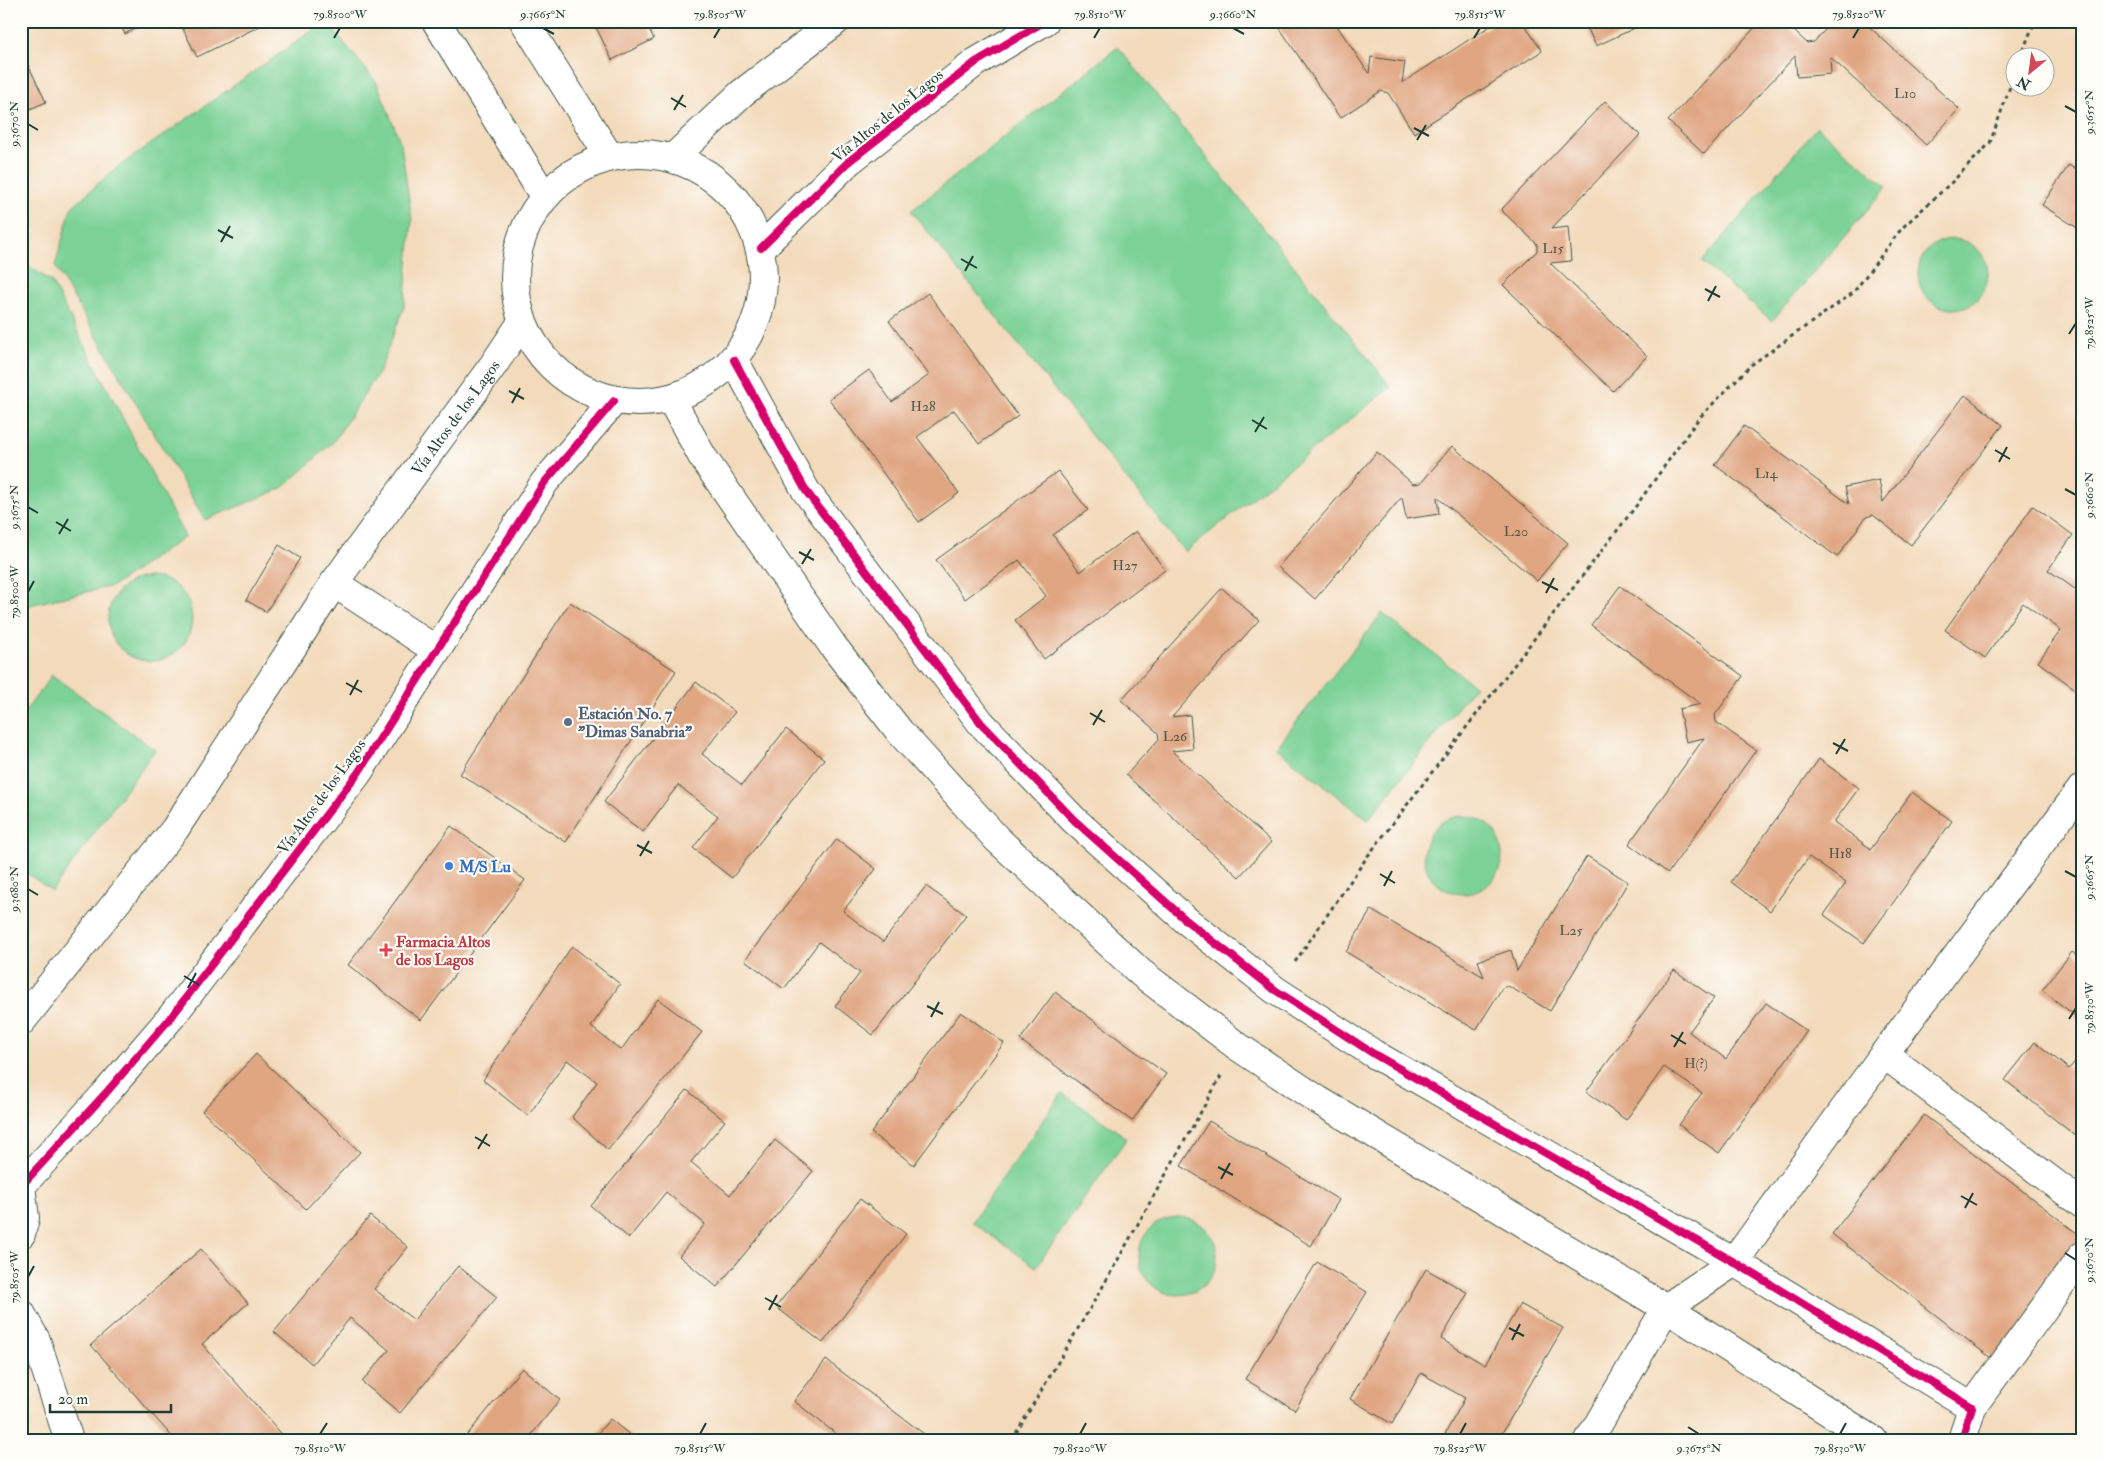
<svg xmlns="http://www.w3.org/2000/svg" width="2103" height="1461" font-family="'IM FELL Double Pica',serif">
  <rect width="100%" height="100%" fill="#fdfcf7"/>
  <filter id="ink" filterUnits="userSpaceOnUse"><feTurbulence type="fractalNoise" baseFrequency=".02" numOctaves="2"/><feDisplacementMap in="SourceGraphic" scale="10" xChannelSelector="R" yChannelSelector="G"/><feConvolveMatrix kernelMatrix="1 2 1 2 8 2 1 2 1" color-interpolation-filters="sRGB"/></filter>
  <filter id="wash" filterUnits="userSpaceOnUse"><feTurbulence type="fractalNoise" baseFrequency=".0096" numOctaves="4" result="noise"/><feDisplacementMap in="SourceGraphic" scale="20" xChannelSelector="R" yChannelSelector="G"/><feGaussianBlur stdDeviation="1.12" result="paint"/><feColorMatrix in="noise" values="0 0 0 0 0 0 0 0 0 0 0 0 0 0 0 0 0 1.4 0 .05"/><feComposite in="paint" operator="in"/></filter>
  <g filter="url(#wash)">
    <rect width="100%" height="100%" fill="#f3dabb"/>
    <g fill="#7bd196" stroke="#4d8765">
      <path d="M326,21L377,83L401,144L412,220L404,307L379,372L334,441L283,488L205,520L55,266L71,208L111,172Z"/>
      <path d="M1118,47L1391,387L1185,552L911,211Z"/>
      <path d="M1817,127L1887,187L1772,321L1702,262Z"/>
      <circle cx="1953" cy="274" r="35"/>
      <path d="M21,261L51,281L185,537L113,586L21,607Z"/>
      <circle cx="150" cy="619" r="42"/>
      <path d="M1382,613L1475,686L1368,820L1276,748Z"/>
      <path d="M52,675L155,750L52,891L21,869V717Z"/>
      <circle cx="1463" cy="855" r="39"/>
      <path d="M1062,1093L1127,1138L1036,1267L972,1222Z"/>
      <circle cx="1178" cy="1256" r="39"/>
    </g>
    <g id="blocks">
      <g fill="#e0a581">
        <path d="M118,21H150L125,34Z"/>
        <path d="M179,21H270L197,57Z"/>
        <path d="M593,21H645L654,39L612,60Z"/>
        <path d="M1275,21H1334L1369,74L1371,57L1405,62L1402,83L1498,21H1522L1542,51L1414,133L1388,93L1381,91L1340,118Z"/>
        <path d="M1584,21H1650L1596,46Z"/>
        <path d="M1761,21H1783L1807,43L1814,42L1833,21H1863L1959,109L1926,145L1830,57L1831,74L1797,77L1795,56L1704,154L1668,121Z"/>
        <path d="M21,50L46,102L21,113Z"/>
        <path d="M1605,101L1640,135L1551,229L1568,227L1571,261L1550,263L1647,356L1613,391L1503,285L1537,251V244L1501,210Z"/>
        <path d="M2069,165L2082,174V231L2042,205Z"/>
        <path d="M928,293L1018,416L979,444L954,410L917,437L959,493L919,522L829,399L869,370L892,402L929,375L889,321Z"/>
        <path d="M1965,395L2003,425L1911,545L1873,515L1866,517L1837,557L1715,465L1744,426L1849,504L1845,487L1879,480L1883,502Z"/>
        <path d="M1452,446L1568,543L1537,581L1437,497L1439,514L1406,519L1402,497L1315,599L1278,567L1377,452L1413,484L1421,483Z"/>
        <path d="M1058,471L1088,510L1053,535L1080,572L1136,531L1165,570L1044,659L1015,620L1046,596L1019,560L965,599L936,560Z"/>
        <path d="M2033,506L2073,535L2048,570L2082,594V685L2078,691L2038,662L2061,630L2023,603L1985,658L1945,630Z"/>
        <path d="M279,545L300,558L266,612L246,600Z"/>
        <path d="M1620,586L1743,676L1715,715L1716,722L1756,750L1668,873L1629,844L1704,738L1686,742L1679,709L1701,704L1591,625Z"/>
        <path d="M1222,588L1259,620L1172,717L1190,715L1193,749L1172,751L1271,842L1239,877L1126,775L1159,739L1158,733L1121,700Z"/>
        <path d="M570,602L676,671L566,842L460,774Z"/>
        <path d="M696,682L735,712L702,754L742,785L786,729L824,759L732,878L693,848L718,816L678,785L643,832L604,802Z"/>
        <path d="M1819,759L1859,788L1834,822L1871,849L1912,792L1952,821L1864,943L1824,915L1846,883L1809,857L1770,911L1731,882Z"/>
        <path d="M451,826L525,880L421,1020L348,965Z"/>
        <path d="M837,839L876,869L843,911L883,942L926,886L966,915L873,1035L835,1006L860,973L819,942L784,989L745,960Z"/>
        <path d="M1587,856L1628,882L1550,1011L1508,986L1502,988L1476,1030L1346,952L1371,910L1484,977L1478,961L1511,950L1517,971Z"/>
        <path d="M572,946L620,984L591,1027L621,1050L658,999L702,1032L608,1150L572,1117L597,1082L567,1060L528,1116L483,1080Z"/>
        <path d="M2072,952L2082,959V1021L2042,990Z"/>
        <path d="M1674,970L1714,998L1689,1032L1726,1059L1766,1003L1807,1031L1719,1153L1679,1125L1702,1093L1664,1067L1626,1120L1586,1092Z"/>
        <path d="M1055,992L1166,1074L1132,1121L1020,1040Z"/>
        <path d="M961,1012L1004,1043L914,1165L871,1133Z"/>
        <path d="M2035,1042L2069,1069L2082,1053V1141L2005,1080Z"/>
        <path d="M256,1054L360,1152L306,1209L202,1111Z"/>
        <path d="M687,1090L725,1121L691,1162L730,1195L775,1140L813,1171L717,1287L679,1256L705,1224L666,1192L629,1238L591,1206Z"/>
        <path d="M1924,1115L2082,1237V1253L1997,1363L1832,1234Z"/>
        <path d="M1209,1121L1339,1200L1311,1246L1181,1166Z"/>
        <path d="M860,1199L906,1234L823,1343L776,1307Z"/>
        <path d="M370,1216L408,1247L374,1289L414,1320L458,1266L497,1297L400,1413L362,1382L389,1350L350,1318L312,1364L274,1332Z"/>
        <path d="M201,1249L248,1303L202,1344L287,1440H175L91,1345Z"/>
        <path d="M1317,1262L1367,1292L1295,1410L1245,1379Z"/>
        <path d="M1426,1269L1468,1293L1441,1339L1485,1365L1520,1304L1563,1328L1498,1440H1455L1445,1434L1465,1398L1421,1373L1392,1424L1350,1399Z"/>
        <path d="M826,1360L932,1440H844L794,1401Z"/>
        <path d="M522,1368L560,1400L527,1440H463Z"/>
        <path d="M610,1419L636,1440H592Z"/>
      </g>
    </g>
  </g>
  <g filter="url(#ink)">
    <use href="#blocks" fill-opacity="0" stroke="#3f5548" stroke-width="1"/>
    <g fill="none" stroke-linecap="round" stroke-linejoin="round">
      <defs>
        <g id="minor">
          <path d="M436,21L544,196"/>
          <path d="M524,21L609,156"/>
          <circle cx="639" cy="278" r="124"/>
          <path d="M673,158L742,93L836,21"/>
          <path d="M761,248L848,162L976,62L1045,21"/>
          <path d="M734,360L806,491L981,723L1074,820L1187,921L1275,990L1374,1054L1734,1262L1972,1407"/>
          <path d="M671,399L702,456L833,646L900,732L997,839L1141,973L1237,1046L1318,1100L1666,1308L1873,1440"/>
          <path d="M334,583L436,650"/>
          <path id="s1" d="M21,1022L175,829L334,583L494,364L522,322"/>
          <path d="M1884,1054L2082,1204"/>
          <path d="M21,1186L105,1094L172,1016L358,773L544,483L614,401"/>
          <path d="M21,1186L25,1218L21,1234"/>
          <path d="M21,1313L36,1340L69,1440"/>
          <path d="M1589,1440L1666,1308L1734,1262L1884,1054L2082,788"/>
          <path d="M1962,1440L1972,1407L2082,1256"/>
        </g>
      </defs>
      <use href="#minor" stroke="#3f5548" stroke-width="30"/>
      <g stroke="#3f5548" stroke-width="3" stroke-dasharray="4 4" stroke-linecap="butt">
        <path d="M2020,58L2035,21"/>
        <path d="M1295,962L1367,857L1636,506L1699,418L1751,365L1853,293L1902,228L1952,182L1990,143L2016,70"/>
        <path d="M1012,1440L1102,1288L1221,1076"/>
      </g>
      <use href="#minor" stroke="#fff" stroke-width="28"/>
      <defs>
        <g id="cycleway">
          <path d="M761,248L848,162L976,62L1045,21"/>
          <path d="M734,360L806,491L981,723L1074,820L1187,921L1275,990L1374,1054L1734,1262L1972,1407L1962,1440"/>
          <path d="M21,1186L105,1094L172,1016L358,773L544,483L614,401"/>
        </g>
      </defs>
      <use href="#cycleway" stroke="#fdfcf7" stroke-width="11"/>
      <use href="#cycleway" stroke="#d6006c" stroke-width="8"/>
    </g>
  </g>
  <path fill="none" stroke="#1f3d34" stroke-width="2" d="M543,28L554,34M1233,28L1244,34M334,38L340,28M714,38L720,28M1094,38L1100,28M1474,38L1480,28M1853,38L1859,28M671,98L686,107M2065,106L2076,112M674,110L683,95M28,124L38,130M1414,128L1429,136M1417,140L1426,125M218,230L233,238M221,242L230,226M961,259L977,268M965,271L973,256M1705,289L1720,297M1708,301L1716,286M2069,334L2076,323M509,391L524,399M512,403L520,388M1252,420L1267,429M1255,432L1264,417M1995,450L2010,459M1999,462L2007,447M2065,489L2076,495M28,507L38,513M56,522L71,531M59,534L68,519M799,552L814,560M802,564L811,549M1542,582L1558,590M28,592L34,581M1546,593L1554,578M346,683L362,692M350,695L358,680M1090,713L1105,722M1093,725L1102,710M1833,743L1848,751M1836,754L1845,739M637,845L652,853M640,856L649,841M2065,871L2076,877M1380,874L1395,883M1384,886L1392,871M28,889L38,895M184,976L199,985M188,988L196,973M927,1006L943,1014M931,1017L939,1002M2069,1019L2076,1008M1671,1035L1686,1044M1674,1047L1683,1032M475,1137L490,1146M478,1149L487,1134M1218,1167L1233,1175M1221,1179L1230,1163M1961,1196L1977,1205M1965,1208L1973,1193M2065,1253L2076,1260M28,1277L34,1266M765,1298L781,1307M769,1310L777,1295M1509,1328L1524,1336M1512,1340L1520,1324M1688,1427L1699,1434M320,1434L327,1423M700,1434L706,1423M1080,1434L1086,1423M1460,1434L1466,1423M1840,1434L1846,1423"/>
  <circle fill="#5c6f8a" stroke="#fdfcf7" stroke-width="2" cx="568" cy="722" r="5"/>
  <circle fill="#3f7fe0" stroke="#fdfcf7" stroke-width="2" cx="449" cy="866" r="5"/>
  <path fill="#e0444e" stroke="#fdfcf7" stroke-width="2" d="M383.5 942.5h5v5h5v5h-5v5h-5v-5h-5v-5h5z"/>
  <g text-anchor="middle" stroke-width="4.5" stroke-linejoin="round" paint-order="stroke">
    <g font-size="14" fill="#4f5747">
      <text x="1905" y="98">L10</text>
      <text x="1553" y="253">L15</text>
      <text x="923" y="411">H28</text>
      <text x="1766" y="478">L14</text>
      <text x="1516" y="536">L20</text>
      <text x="1125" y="570">H27</text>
      <text x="1175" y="741">L26</text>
      <text x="1840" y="858">H18</text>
      <text x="1571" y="935">L25</text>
      <text x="1696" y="1068">H(?)</text>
    </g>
    <g font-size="16" fill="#1f3d34" stroke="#fdfcf7">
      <text transform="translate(887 115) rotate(-39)" y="6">Vía Altos de los Lagos</text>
      <text dy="6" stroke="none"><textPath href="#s1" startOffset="745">Vía Altos de los Lagos</textPath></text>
      <text transform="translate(321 796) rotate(-54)" y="6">Vía Altos de los Lagos</text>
    </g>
    <g font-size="16" font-weight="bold" fill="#4e5e75" stroke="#fdfcf7" text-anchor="start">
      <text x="578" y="719">Estación No. 7<tspan x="578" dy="18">"Dimas Sanabria"</tspan></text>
    </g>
    <g font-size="16" font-weight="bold" fill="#366cbe" stroke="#fdfcf7" text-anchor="start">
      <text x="459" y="872">M/S Lu</text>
    </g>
    <g font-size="16" font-weight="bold" fill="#be3a42" stroke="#fdfcf7" text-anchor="start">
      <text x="396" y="947">Farmacia Altos<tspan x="396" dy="18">de los Lagos</tspan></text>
    </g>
  </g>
  <rect width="2103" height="1461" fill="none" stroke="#fdfcf7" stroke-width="55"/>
  <g transform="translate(2030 72) rotate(209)"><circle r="24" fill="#fdfcf7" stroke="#a4b0a9"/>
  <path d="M0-4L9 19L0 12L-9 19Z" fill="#d1495b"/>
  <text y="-8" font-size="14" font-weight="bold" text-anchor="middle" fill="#1f3d34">N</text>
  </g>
  <path d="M50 1404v8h121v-8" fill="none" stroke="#1f3d34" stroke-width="2.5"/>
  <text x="58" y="1404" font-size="15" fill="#1f3d34" stroke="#fdfcf7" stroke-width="4" paint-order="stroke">20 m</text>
  <rect x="28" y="28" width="2048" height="1406" fill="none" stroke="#1f3d34" stroke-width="2"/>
  <g font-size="12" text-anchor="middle" fill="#1f3d34">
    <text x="340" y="18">79.8500°W</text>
    <text x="543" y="18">9.3665°N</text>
    <text x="720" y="18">79.8505°W</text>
    <text x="1100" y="18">79.8510°W</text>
    <text x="1233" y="18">9.3660°N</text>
    <text x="1480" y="18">79.8515°W</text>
    <text x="1859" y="18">79.8520°W</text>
    <text transform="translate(2089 112) rotate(-90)" y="4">9.3655°N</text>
    <text transform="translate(14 124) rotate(-90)" y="4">9.3670°N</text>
    <text transform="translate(2089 323) rotate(-90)" y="4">79.8525°W</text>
    <text transform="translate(2089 495) rotate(-90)" y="4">9.3660°N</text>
    <text transform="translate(14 507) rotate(-90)" y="4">9.3675°N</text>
    <text transform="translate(14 592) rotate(-90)" y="4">79.8500°W</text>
    <text transform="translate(2089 877) rotate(-90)" y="4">9.3665°N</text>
    <text transform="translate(14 889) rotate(-90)" y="4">9.3680°N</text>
    <text transform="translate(2089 1008) rotate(-90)" y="4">79.8530°W</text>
    <text transform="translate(2089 1260) rotate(-90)" y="4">9.3670°N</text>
    <text transform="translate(14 1277) rotate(-90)" y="4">79.8505°W</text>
    <text x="320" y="1452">79.8510°W</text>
    <text x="700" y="1452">79.8515°W</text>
    <text x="1080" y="1452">79.8520°W</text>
    <text x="1460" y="1452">79.8525°W</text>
    <text x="1699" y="1452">9.3675°N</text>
    <text x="1840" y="1452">79.8530°W</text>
  </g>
</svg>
